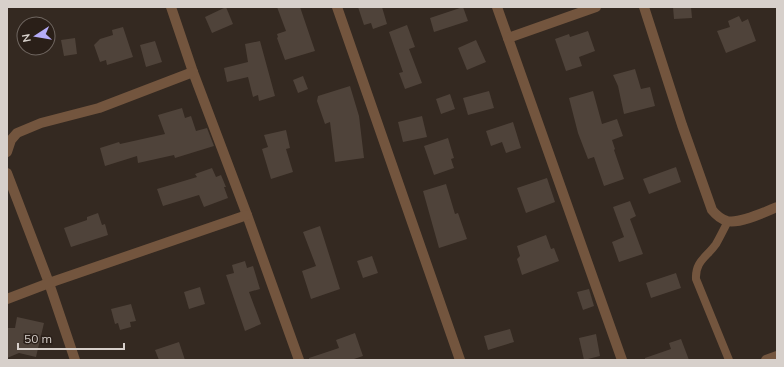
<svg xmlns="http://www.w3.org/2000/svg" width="784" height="367" font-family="Mulish,sans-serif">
  <rect width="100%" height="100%" fill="#342921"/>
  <g fill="#4f433a">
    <path d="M226,7L233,24L212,33L205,17Z"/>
    <path d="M277,7H300L315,51L285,60L277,38L278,37L277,34L286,31Z"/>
    <path d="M358,7H382L387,24L373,29L371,23L364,25Z"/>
    <path d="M463,7L468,21L434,32L430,18Z"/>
    <path d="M673,7H691L692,18L674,19Z"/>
    <path d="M739,16L742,22L748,19L756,41L726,53L717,31L730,27L728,21Z"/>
    <path d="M407,25L415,47L409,49L422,83L405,89L399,73L403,72L389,32Z"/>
    <path d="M123,27L133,57L107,65L106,60L100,62L94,45L100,39L113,35L112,30Z"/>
    <path d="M588,31L595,51L579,57L582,66L566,71L555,39L569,34L570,37Z"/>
    <path d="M75,38L77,54L64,56L61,40Z"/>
    <path d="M476,40L486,62L467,70L458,48Z"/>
    <path d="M155,41L162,62L146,67L140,45Z"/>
    <path d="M260,41L275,96L259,101L258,95L253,97L248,77L227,82L224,68L248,62L245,44Z"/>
    <path d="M635,69L641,89L650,87L655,106L624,114L618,86L613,75Z"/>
    <path d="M303,76L308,89L298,93L293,80Z"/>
    <path d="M350,86L359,116L364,158L335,162L330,122L325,124L317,101L318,96Z"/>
    <path d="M489,91L494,108L468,115L463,98Z"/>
    <path d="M593,91L602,124L617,119L623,136L612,140L615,149L614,150L624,179L604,186L594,157L588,159L578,133L569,98Z"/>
    <path d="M450,94L455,109L441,114L436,99Z"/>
    <path d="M182,108L185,118L191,116L196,131L207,128L214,146L175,158L174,155L138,163L137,156L105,166L100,148L119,142L120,144L165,134L158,115Z"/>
    <path d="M422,116L427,137L403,142L398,122Z"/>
    <path d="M513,122L521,148L506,153L502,142L491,146L486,131Z"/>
    <path d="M286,130L290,148L286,149L293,172L271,179L262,149L268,147L264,135Z"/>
    <path d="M448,138L454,158L451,159L454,168L434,175L424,146Z"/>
    <path d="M676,167L681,182L649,194L643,179Z"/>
    <path d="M212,168L216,177L221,175L226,187H224L228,198L204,207L199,195L163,206L157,189L197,177L195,174Z"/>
    <path d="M547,178L555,202L526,213L517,188Z"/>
    <path d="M446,184L455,214L458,213L467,239L439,248L423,191Z"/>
    <path d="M630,201L636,216L630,219L643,254L619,262L612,242L624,237L613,207Z"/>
    <path d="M98,213L102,225L105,224L108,235L71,247L64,228L87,220V217Z"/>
    <path d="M320,226L340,289L311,299L302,271L316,266L303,232Z"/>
    <path d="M546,235L551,249L554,248L559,261L522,275L517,259L520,256L517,246Z"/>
    <path d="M372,256L378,273L363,278L357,261Z"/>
    <path d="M245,261L247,268L253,266L260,289L249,292L261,324L245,331L226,275L234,273L232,265Z"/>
    <path d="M676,273L681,288L651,298L646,283Z"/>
    <path d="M200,287L205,304L189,309L184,292Z"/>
    <path d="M589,289L594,306L583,310L577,292Z"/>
    <path d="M131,304L136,321L130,322L131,327L120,330L118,323L115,324L111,309Z"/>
    <path d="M17,317L44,323L36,357L19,353L7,358V328H15Z"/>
    <path d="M510,329L514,342L488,350L484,336Z"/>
    <path d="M355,333L363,356L351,360H309V358L339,348L336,340Z"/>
    <path d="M596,334L600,356L584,360L579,338Z"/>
    <path d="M681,339L689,360H645V358L671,349L669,343Z"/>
    <path d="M179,342L185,360H159L155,350Z"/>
  </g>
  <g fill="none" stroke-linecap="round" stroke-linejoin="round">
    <path stroke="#73553e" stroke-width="8" d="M728,221C724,229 720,237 716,244C707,257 695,261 696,279L729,360"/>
    <g stroke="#73553e" stroke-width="10">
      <path d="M171,7L193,72L247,215L299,360"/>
      <path d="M337,7L460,360"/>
      <path d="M497,7L622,360"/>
      <path d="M644,7L682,125L712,210C716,215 721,219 727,221C740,224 765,212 777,207"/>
      <path d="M508,38L596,7"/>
      <path d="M7,152L11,140L17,133L41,123L99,108L193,72"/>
      <path d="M7,173L49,283L75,360"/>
      <path d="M7,299L49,283L247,215"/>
      <path d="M766,360L777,356"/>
    </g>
  </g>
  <rect width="784" height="367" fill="none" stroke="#d7d0cb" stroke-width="16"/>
  <g transform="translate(36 36) rotate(258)"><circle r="19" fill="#2a1f18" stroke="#6f6660"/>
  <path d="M0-3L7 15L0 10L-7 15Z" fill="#b5acf8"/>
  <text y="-6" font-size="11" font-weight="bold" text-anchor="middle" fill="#d7d0cb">N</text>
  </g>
  <path d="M18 343v6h106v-6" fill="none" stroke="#d7d0cb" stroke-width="2"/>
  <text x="24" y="343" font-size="12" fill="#d7d0cb" stroke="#2a1f18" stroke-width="3" paint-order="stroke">50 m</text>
</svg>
